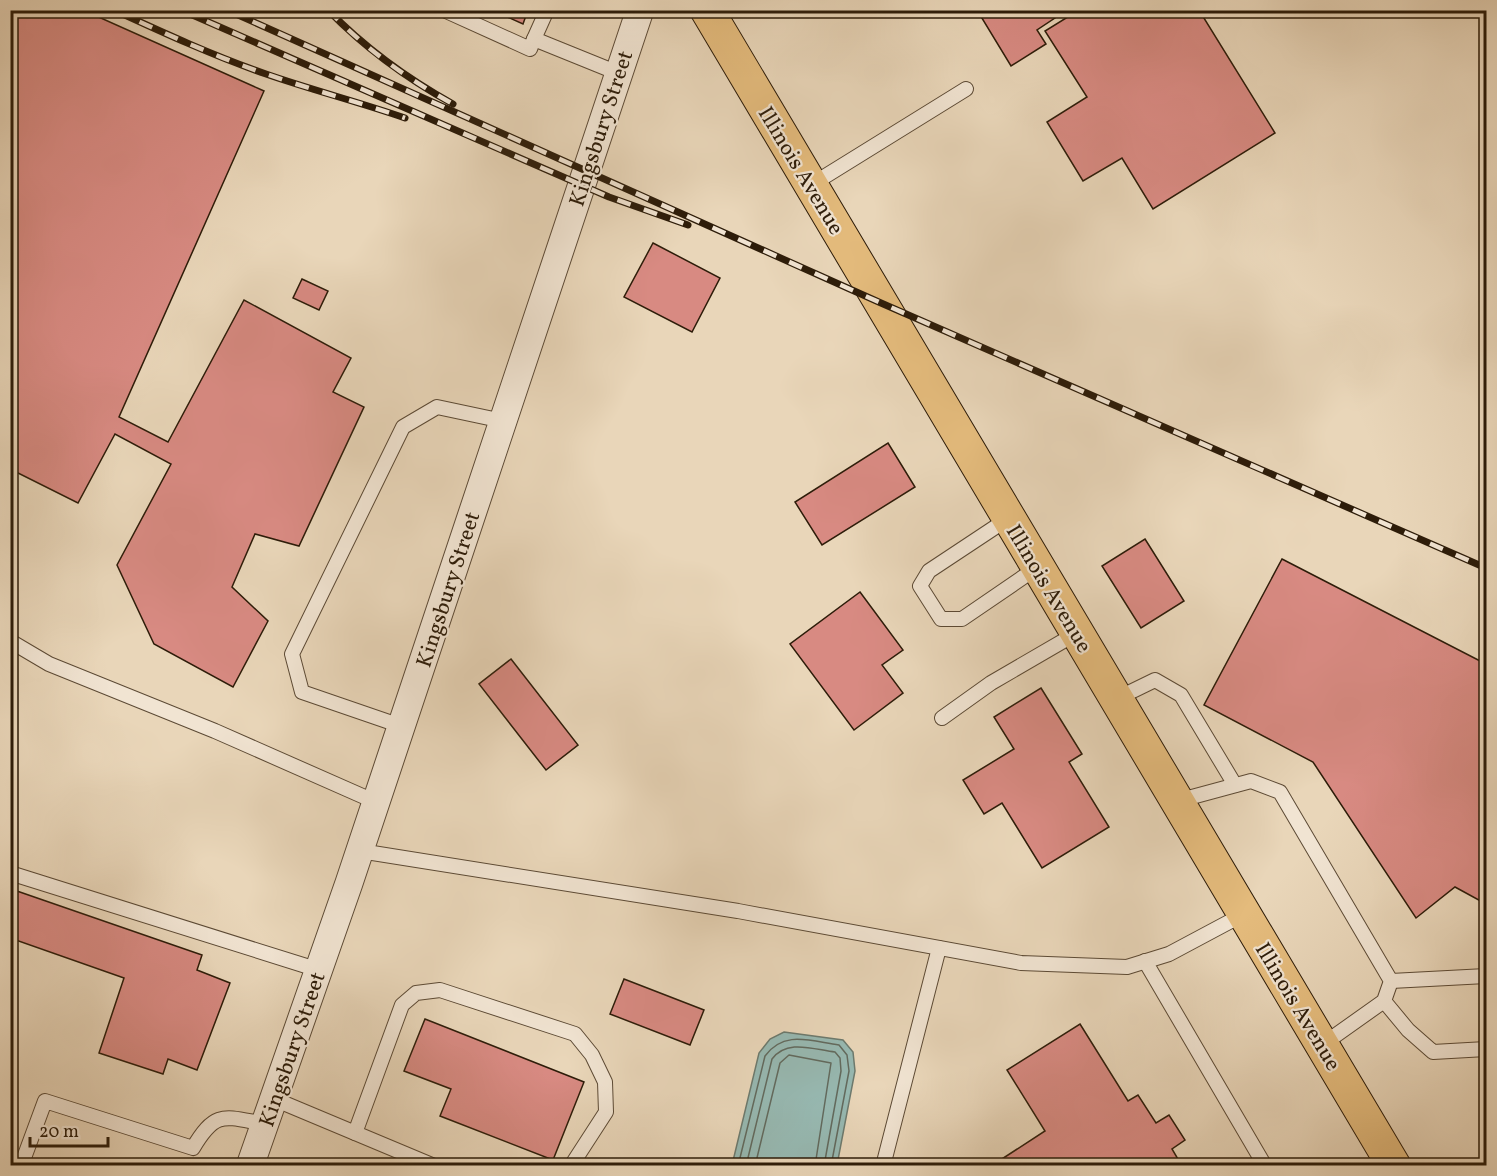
<svg xmlns="http://www.w3.org/2000/svg" width="1497" height="1176" font-family="Vollkorn,serif">
  <rect width="100%" height="100%" fill="#e9d6b9"/>
  <filter id="stains"><feTurbulence type="fractalNoise" baseFrequency=".00333" numOctaves="4"/><feColorMatrix values="0 0 0 0 .2 0 0 0 0 .09 0 0 0 0 .02 0 0 0 .5 -.17"/></filter>
  <radialGradient id="worn" r=".72"><stop offset=".6" stop-color="#630" stop-opacity="0"/><stop offset="1" stop-color="#630" stop-opacity=".3"/></radialGradient>
  <path fill="#97b9b2" stroke="#6d7a6e" stroke-width="1.5" d="M784,1032L843,1040L853,1052L855,1071L837,1165H732L759,1053L770,1039Z"/>
  <g fill="none" stroke-linecap="round" stroke-linejoin="round">
    <g stroke="#626a5e" stroke-width="1.5">
      <path d="M738,1166L765,1056C784,1030 810,1041 839,1045L847,1055L849,1071L831,1166"/>
      <path d="M746,1166L772,1059C787,1039 812,1049 835,1052L840,1058L841,1071L824,1166"/>
      <path d="M755,1166L780,1063L789,1055L831,1063L815,1166"/>
    </g>
  </g>
  <g fill="#d88a82" stroke="#2d1c09" stroke-width="1.5">
    <path d="M10,10H83L264,91L119,417L168,442L244,300L351,358L333,392L364,407L299,546L255,534L232,587L268,621L233,687L154,644L117,565L171,464L115,434L78,503L10,469Z"/>
    <path d="M492,10H528L523,24Z"/>
    <path d="M977,10H1067L1037,30L1046,44L1011,66Z"/>
    <path d="M1079,10H1199L1275,133L1153,209L1122,158L1083,181L1047,122L1087,97L1045,31Z"/>
    <path d="M653,243L720,278L692,332L624,297Z"/>
    <path d="M302,279L328,291L319,310L293,298Z"/>
    <path d="M888,443L915,487L822,545L795,502Z"/>
    <path d="M1145,539L1184,601L1141,628L1102,566Z"/>
    <path d="M1282,559L1486,664V904L1455,887L1416,918L1313,762L1204,705Z"/>
    <path d="M860,592L903,650L882,665L903,693L854,730L790,644Z"/>
    <path d="M511,659L578,745L546,770L479,684Z"/>
    <path d="M1041,688L1082,754L1069,762L1109,827L1042,868L1002,803L984,814L963,780L1014,749L994,717Z"/>
    <path d="M14,890L202,955L197,970L230,983L197,1070L168,1059L163,1074L99,1053L124,978L10,938V901Z"/>
    <path d="M624,979L704,1010L690,1045L610,1014Z"/>
    <path d="M425,1019L584,1082L553,1160L440,1116L451,1089L404,1071Z"/>
    <path d="M1080,1024L1128,1101L1138,1095L1156,1123L1169,1115L1185,1140L1172,1149L1182,1166H991L1045,1131L1007,1070Z"/>
  </g>
  <g fill="none" stroke-linecap="round" stroke-linejoin="round">
    <defs>
      <g id="lane">
        <path d="M444,10L530,49L534,39"/>
        <path d="M547,10L534,39L618,73"/>
        <path d="M811,185L966,89"/>
        <path d="M1009,518L929,571L920,586L941,619H962L1038,567"/>
        <path d="M10,641L49,664L215,731L376,802"/>
        <path d="M1116,699L1155,680L1181,695L1235,785"/>
        <path d="M942,718L991,683L1077,633"/>
        <path d="M401,726L302,692L292,654L403,427L437,407L503,421"/>
        <path d="M1177,801L1251,781L1280,792L1391,981L1384,1001L1322,1045"/>
        <path d="M360,851L738,911L1021,963L1127,967L1169,954L1244,914"/>
        <path d="M10,873L319,970"/>
        <path d="M1145,961L1265,1166"/>
        <path d="M1391,981L1486,976"/>
        <path d="M1384,1001L1408,1030L1433,1052L1486,1049"/>
        <path d="M274,1099L434,1166"/>
        <path d="M355,1133L402,1005L416,993L440,990L575,1034L592,1055L605,1082L606,1112L571,1166"/>
        <path d="M21,1166L45,1101L193,1148C216,1109 225,1117 265,1124"/>
        <path d="M883,1166L939,948"/>
      </g>
      <path id="street" d="M250,1166L349,883L640,10"/>
      <path id="primary" d="M707,10L1394,1166"/>
    </defs>
    <use href="#lane" stroke="#5c4a35" stroke-width="16"/>
    <use href="#street" stroke="#5c4a35" stroke-width="29"/>
    <use href="#primary" stroke="#2d1c09" stroke-width="35"/>
    <use href="#lane" stroke="#f1e4d2" stroke-width="14"/>
    <use href="#street" stroke="#f1e4d2" stroke-width="27"/>
    <use href="#primary" stroke="#e4bb7c" stroke-width="33"/>
    <defs>
      <g id="rail">
        <path d="M114,10C164,33 214,56 266,74C312,90 359,102 405,118"/>
        <path d="M181,10L609,197L688,225"/>
        <path d="M227,10L881,303L1486,568"/>
        <path d="M328,10C366,49 406,78 453,104"/>
      </g>
    </defs>
    <use href="#rail" stroke="#2d1c09" stroke-width="7"/>
    <use href="#rail" stroke="#f1e4d2" stroke-width="4.5" stroke-dasharray="14" stroke-linecap="butt"/>
  </g>
  <g text-anchor="middle" stroke-width="4.5" stroke-linejoin="round" paint-order="stroke">
    <g font-size="22" fill="#2d1c09" stroke="#f1e4d2">
      <text transform="translate(600 128) rotate(-72)" y="8">Kingsbury Street</text>
      <text transform="translate(802 170) rotate(59)" y="8">Illinois Avenue</text>
      <text transform="translate(1050 588) rotate(59)" y="8">Illinois Avenue</text>
      <text transform="translate(447 589) rotate(-72)" y="8">Kingsbury Street</text>
      <text transform="translate(1299 1006) rotate(59)" y="8">Illinois Avenue</text>
      <text transform="translate(291 1049) rotate(-71)" y="8">Kingsbury Street</text>
    </g>
  </g>
  <rect width="1497" height="1176" fill="none" stroke="#e9d6b9" stroke-width="36"/>
  <rect x="12" y="12" width="1473" height="1152" fill="none" stroke="#2d1c09" stroke-width="3"/>
  <rect x="18" y="18" width="1461" height="1140" fill="none" stroke="#2d1c09" stroke-width="1.5"/>
  <path d="M30 1137v9h78v-9" fill="none" stroke="#2d1c09" stroke-width="3"/>
  <text x="39" y="1137" font-size="18" fill="#2d1c09" stroke="#f1e4d2" stroke-width="4.5" paint-order="stroke">20 m</text>
  <rect width="100%" height="100%" filter="url(#stains)"/>
  <rect width="100%" height="100%" fill="url(#worn)"/>
</svg>
